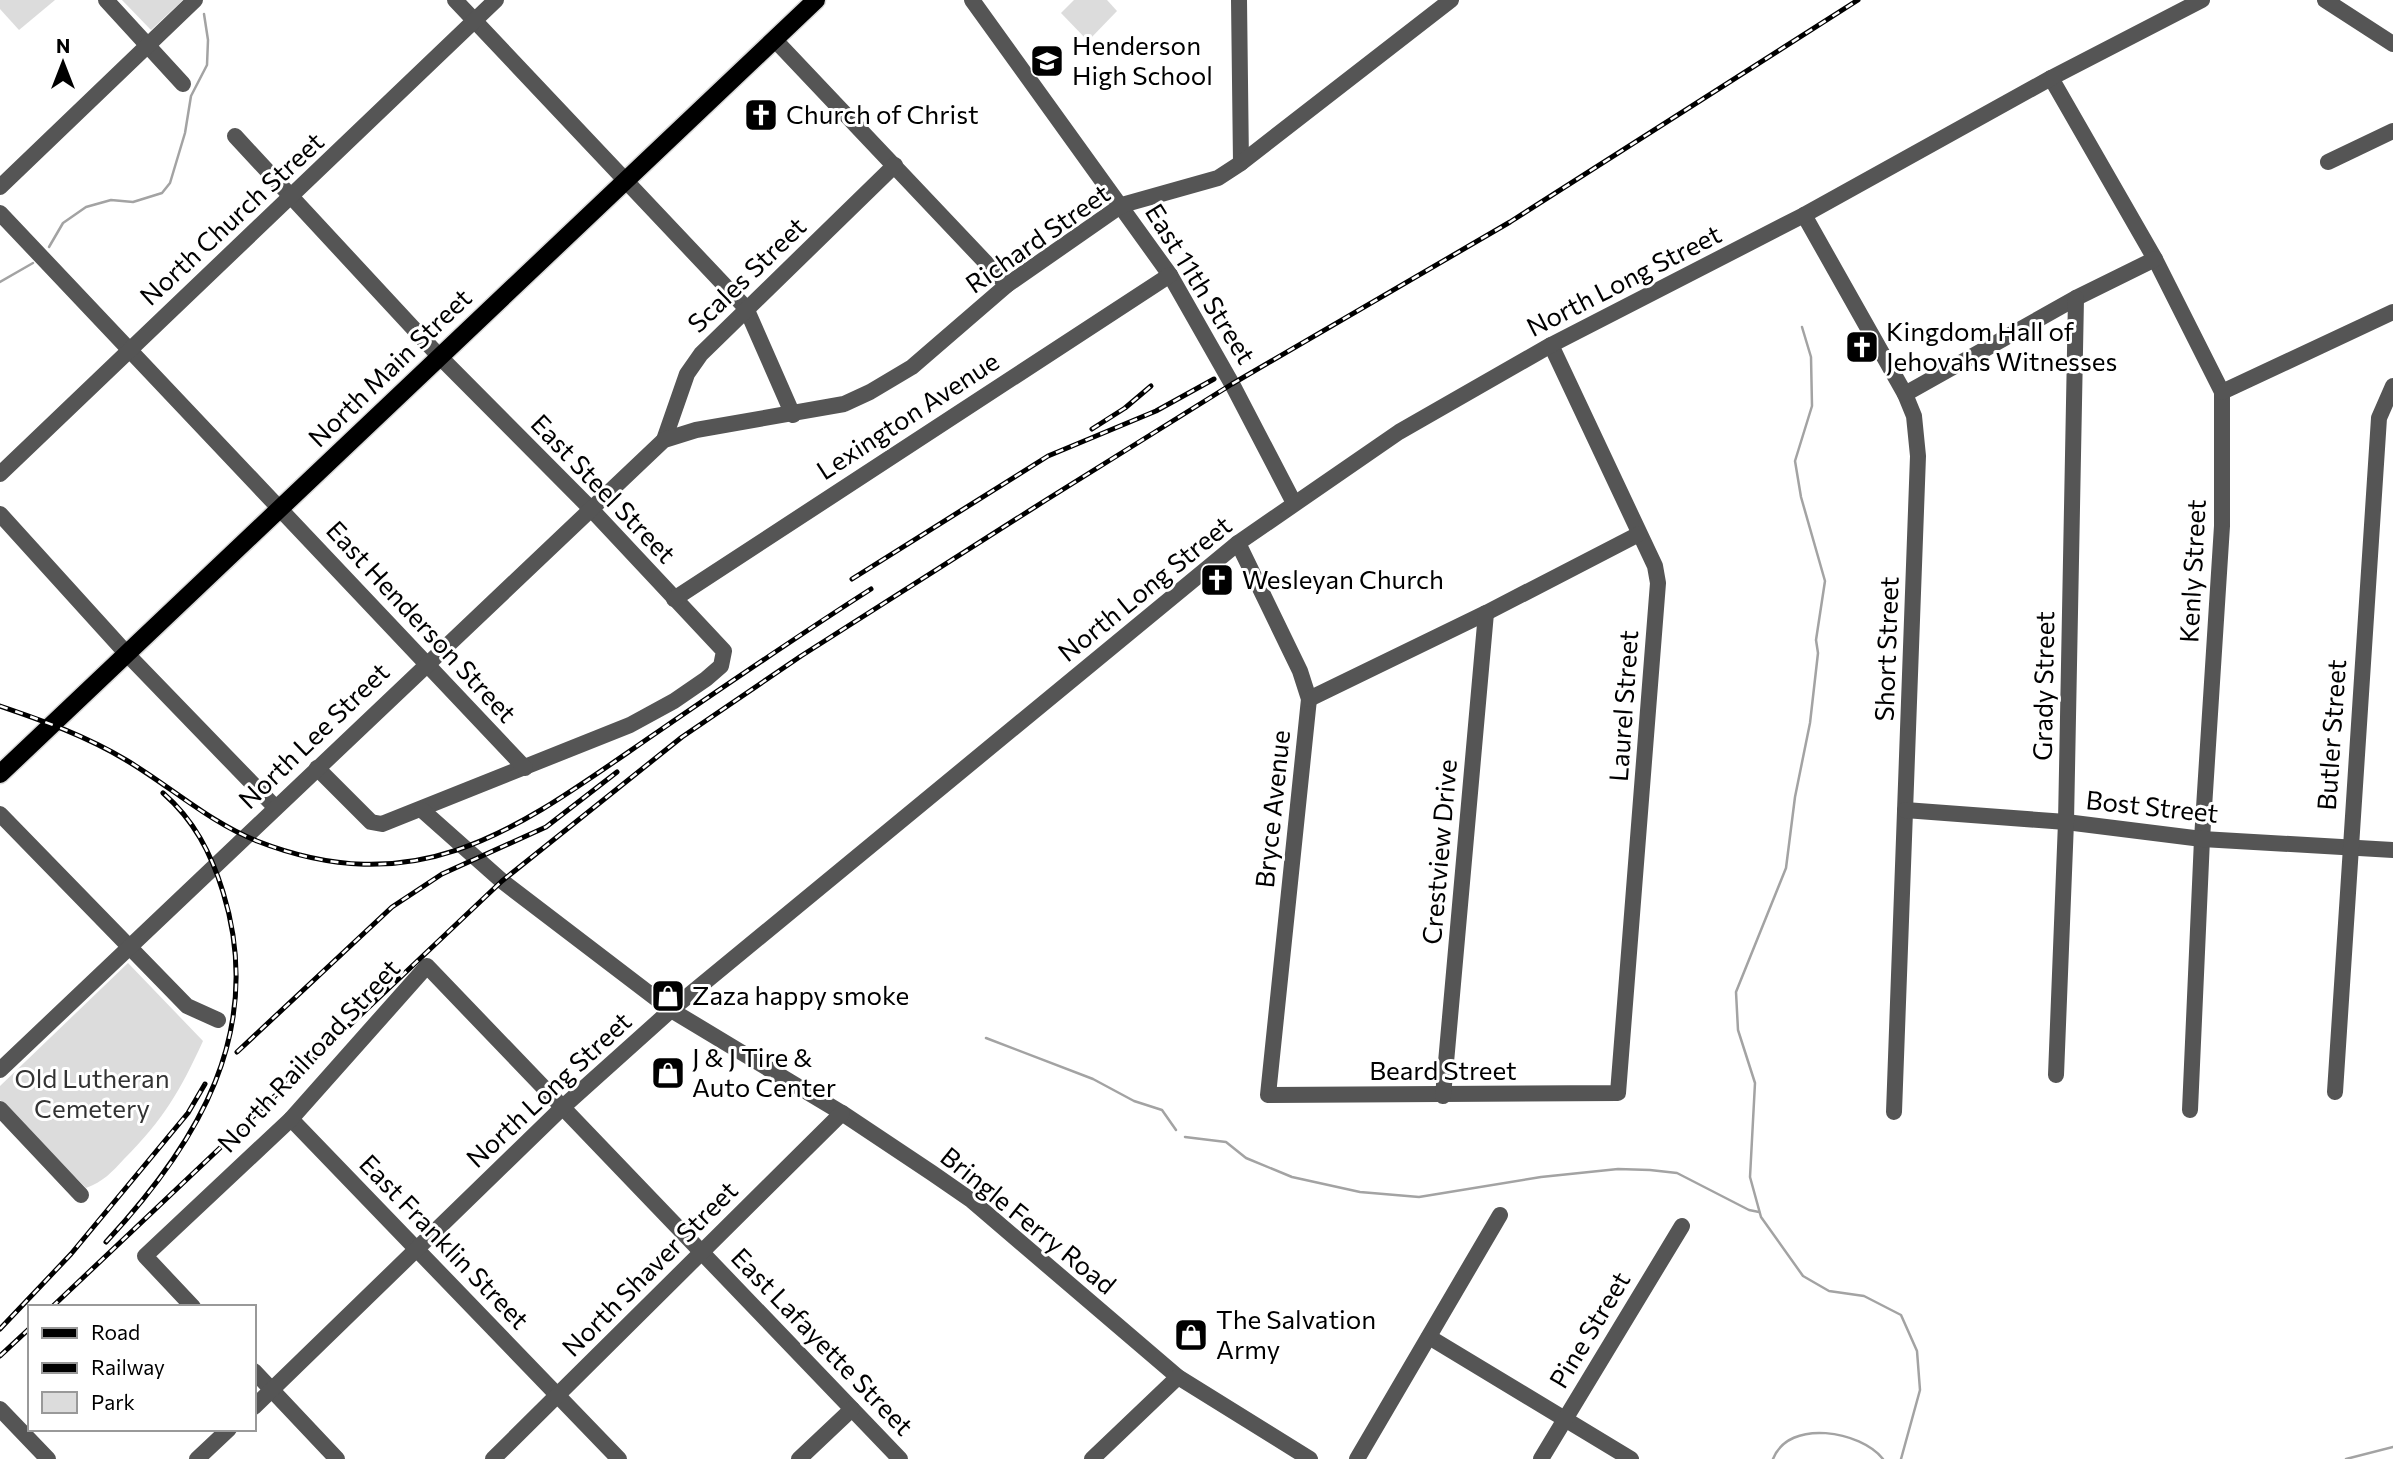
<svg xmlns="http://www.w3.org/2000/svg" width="2393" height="1459" font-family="Commissioner,sans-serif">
  <rect width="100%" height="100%" fill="#fff"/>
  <g fill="#dcdcdc">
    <path d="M0,0H55L19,30L0,9Z"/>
    <path d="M122,0H183L151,30Z"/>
    <path d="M1074,0H1107L1117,11L1088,41L1061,13Z"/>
    <path d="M128,963L203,1041C180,1091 164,1119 124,1159C112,1172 103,1182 86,1188L0,1100V1086Z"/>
  </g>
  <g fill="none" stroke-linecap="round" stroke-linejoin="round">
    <g stroke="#a3a3a3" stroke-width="2.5">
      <path d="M49,247L63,223L86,207L111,200L133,202L162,193L170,183L185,133L191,96L207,65L208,40L204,14"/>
      <path d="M0,282L33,263"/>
      <path d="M1802,327L1811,357L1812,406L1795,461L1801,497L1825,581L1816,640L1818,653L1810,723L1795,797L1786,868L1736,992L1738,1030L1755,1083L1750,1177L1761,1217L1803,1276L1829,1291L1864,1296L1901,1315L1917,1351L1920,1390L1901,1459"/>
      <path d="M986,1038L1093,1079L1134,1101L1162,1110L1176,1130"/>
      <path d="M1185,1137L1226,1142L1246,1158L1292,1177L1360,1192L1419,1197L1541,1177L1618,1169L1650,1170L1677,1173L1749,1210L1759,1212"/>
      <path d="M1773,1459C1789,1418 1861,1431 1883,1459"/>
      <path d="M2346,1459L2393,1447"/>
    </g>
    <defs>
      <path id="major" d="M0,774L816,0"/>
    </defs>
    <use href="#major" stroke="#dbdbdb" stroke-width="21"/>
    <g stroke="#555" stroke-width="16">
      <path d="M106,0L183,84"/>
      <path d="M455,0L746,308L793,415"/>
      <path d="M972,0L1170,275L1232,384L1294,503"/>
      <path d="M1239,0L1241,163"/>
      <path d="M2325,0L2393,44"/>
      <path d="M775,40L1007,285"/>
      <path d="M2051,78L2155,259L2222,392V526L2202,839L2190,1110"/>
      <path d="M235,136L439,356L591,509L724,651L721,666L706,679L674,701L630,725L382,824L371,822L317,768"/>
      <path d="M2328,162L2393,131"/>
      <path d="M0,187L195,0"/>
      <path d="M0,213L525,768"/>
      <path d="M1804,215L1905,394L1914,416L1918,456L1894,1112"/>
      <path d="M2222,392L2393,312"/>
      <path d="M1905,394L2076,298L2155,259"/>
      <path d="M664,440L687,374L701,354L895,165"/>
      <path d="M0,474L496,0"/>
      <path d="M0,514L127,654L275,807"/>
      <path d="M1238,543L1300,671L1309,699L1268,1095L1618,1093L1658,583L1655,566L1551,345"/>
      <path d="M674,599L1170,275"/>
      <path d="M1309,699L1486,613L1639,534"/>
      <path d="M422,810L502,881L671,1010L842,1113L932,1173L971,1200L1178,1377L1310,1459"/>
      <path d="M1905,810L2066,822L2202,839L2393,850"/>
      <path d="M0,814L187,1006L218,1020"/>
      <path d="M0,1070L664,440L696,430L844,404L870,392L912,367L1007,285L1122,205L1218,178L1241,163L1451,0"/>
      <path d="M2056,1075L2066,822L2076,298"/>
      <path d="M2335,1092L2379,418L2393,386"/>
      <path d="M1443,1096L1486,613"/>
      <path d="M0,1109L81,1195"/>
      <path d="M291,1119L619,1459"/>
      <path d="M193,1307L145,1256L291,1119L427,966L900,1459"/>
      <path d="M1429,1337L1631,1459"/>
      <path d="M254,1371L337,1459"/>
      <path d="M254,1407L564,1106L671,1010L1238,543L1399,432L1551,345L1804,215L2051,78L2202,0"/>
      <path d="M0,1409L48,1459"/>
      <path d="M197,1459L229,1429"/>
      <path d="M493,1459L842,1113"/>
      <path d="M799,1459L852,1409"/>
      <path d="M1092,1459L1178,1377"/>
      <path d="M1357,1459L1500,1215"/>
      <path d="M1541,1459L1682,1226"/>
    </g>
    <use href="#major" stroke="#000" stroke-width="18"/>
    <defs>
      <g id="rail">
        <path d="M1092,429L1125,408L1151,386"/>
        <path d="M852,579L1048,456L1156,411L1214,379"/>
        <path d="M0,706C44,721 86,736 126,760C170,786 209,822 257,841C426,907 527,821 659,731C729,683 799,635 871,589"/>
        <path d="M237,1052L392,907L442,874L546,827L617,772"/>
        <path d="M106,1242C198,1143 266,1031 223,892C211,853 194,820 163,793"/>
        <path d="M52,1307L502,881L682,737L801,656L1046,500L1232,384L1510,222L1858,0"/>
        <path d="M0,1329L71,1254L188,1113L205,1084"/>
        <path d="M0,1356L30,1328"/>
      </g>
    </defs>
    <use href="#rail" stroke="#000" stroke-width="5"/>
    <use href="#rail" stroke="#fff" stroke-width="2.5" stroke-dasharray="8" stroke-linecap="butt"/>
  </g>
  <defs>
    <symbol id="school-square" viewBox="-11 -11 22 22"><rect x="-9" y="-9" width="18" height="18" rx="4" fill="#000" stroke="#fff"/><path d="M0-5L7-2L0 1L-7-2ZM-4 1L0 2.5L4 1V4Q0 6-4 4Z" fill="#fff"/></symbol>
    <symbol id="church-square" viewBox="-11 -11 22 22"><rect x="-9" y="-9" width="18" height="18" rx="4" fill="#000" stroke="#fff"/><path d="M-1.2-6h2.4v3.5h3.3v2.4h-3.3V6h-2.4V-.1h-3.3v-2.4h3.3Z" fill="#fff"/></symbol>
    <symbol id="shop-square" viewBox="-11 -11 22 22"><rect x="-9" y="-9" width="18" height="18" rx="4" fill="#000" stroke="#fff"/><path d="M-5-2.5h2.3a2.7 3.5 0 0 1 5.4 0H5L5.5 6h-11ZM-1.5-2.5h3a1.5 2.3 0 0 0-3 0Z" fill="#fff"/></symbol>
  </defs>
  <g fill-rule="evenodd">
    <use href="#school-square" x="1028" y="42" width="38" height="38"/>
    <use href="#church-square" x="742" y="96" width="38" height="38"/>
    <use href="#church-square" x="1843" y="328" width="38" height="38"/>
    <use href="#church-square" x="1198" y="561" width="38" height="38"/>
    <use href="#shop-square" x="649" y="977" width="38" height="38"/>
    <use href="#shop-square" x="649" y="1054" width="38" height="38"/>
    <use href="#shop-square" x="1172" y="1316" width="38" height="38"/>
  </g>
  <g text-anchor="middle" stroke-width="6" stroke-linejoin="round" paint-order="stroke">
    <g font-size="26" fill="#000" stroke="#fff" text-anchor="start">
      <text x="1072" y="55">Henderson<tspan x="1072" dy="30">High School</tspan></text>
      <text x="786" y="124">Church of Christ</text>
      <text x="1886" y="341">Kingdom Hall of<tspan x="1886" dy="30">Jehovahs Witnesses</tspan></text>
      <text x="1242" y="589">Wesleyan Church</text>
      <text x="692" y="1005">Zaza happy smoke</text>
      <text x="692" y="1067">J &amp; J Tire &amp;<tspan x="692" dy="30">Auto Center</tspan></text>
      <text x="1216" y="1329">The Salvation<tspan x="1216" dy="30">Army</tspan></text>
    </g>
    <g font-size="26" fill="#000" stroke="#fff">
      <text transform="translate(232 219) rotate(-43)" y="9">North Church Street</text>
      <text transform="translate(1038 239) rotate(-35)" y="9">Richard Street</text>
      <text transform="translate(747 275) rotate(-44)" y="9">Scales Street</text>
      <text transform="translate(1624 281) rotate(-27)" y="9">North Long Street</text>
      <text transform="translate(1200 284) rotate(58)" y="9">East 11th Street</text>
      <text transform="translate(390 368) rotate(-44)" y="9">North Main Street</text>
      <text transform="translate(908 416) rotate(-33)" y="9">Lexington Avenue</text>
      <text transform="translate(603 489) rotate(46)" y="9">East Steel Street</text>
      <text transform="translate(2193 571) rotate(-87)" y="9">Kenly Street</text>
      <text transform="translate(1145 589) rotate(-39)" y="9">North Long Street</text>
      <text transform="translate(421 622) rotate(47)" y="9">East Henderson Street</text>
      <text transform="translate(1887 649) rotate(-88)" y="9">Short Street</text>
      <text transform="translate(2044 686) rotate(-89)" y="9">Grady Street</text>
      <text transform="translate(1624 706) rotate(-86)" y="9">Laurel Street</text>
      <text transform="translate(2332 735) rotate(-86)" y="9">Butler Street</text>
      <text transform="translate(314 736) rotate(-44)" y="9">North Lee Street</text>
      <text transform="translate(2152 807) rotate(6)" y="9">Bost Street</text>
      <text transform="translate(1273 809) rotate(-84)" y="9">Bryce Avenue</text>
      <text transform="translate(1440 852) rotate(-85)" y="9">Crestview Drive</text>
      <text transform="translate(309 1056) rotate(-47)" y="9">North Railroad Street</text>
      <text x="1443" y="1080">Beard Street</text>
      <text transform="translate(549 1090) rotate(-43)" y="9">North Long Street</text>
      <text transform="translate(1028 1221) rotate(39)" y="9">Bringle Ferry Road</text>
      <text transform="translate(444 1242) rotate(46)" y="9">East Franklin Street</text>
      <text transform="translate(650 1269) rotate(-45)" y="9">North Shaver Street</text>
      <text transform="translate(1590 1330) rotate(-59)" y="9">Pine Street</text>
      <text transform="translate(822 1342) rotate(46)" y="9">East Lafayette Street</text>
    </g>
    <g font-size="26" fill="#333" stroke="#fff">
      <text x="92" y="1088">Old Lutheran<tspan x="92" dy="30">Cemetery</tspan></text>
    </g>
  </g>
  <rect x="28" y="1305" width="228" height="126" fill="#ffffff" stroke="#999999" stroke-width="2"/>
  <rect x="42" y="1328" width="35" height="10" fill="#000000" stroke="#999999" stroke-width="2"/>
  <text x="91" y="1340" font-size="21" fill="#000000">Road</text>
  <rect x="42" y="1363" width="35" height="10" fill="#000000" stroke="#999999" stroke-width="2"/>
  <text x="91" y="1375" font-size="21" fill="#000000">Railway</text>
  <rect x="42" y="1392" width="35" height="21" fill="#dcdcdc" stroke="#999999" stroke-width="2"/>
  <text x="91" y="1410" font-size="21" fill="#000000">Park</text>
  <g transform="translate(63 63)" stroke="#ffffff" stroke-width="5" paint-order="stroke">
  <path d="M0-5L12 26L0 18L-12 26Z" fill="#000000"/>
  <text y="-10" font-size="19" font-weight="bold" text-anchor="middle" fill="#000000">N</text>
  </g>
</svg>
